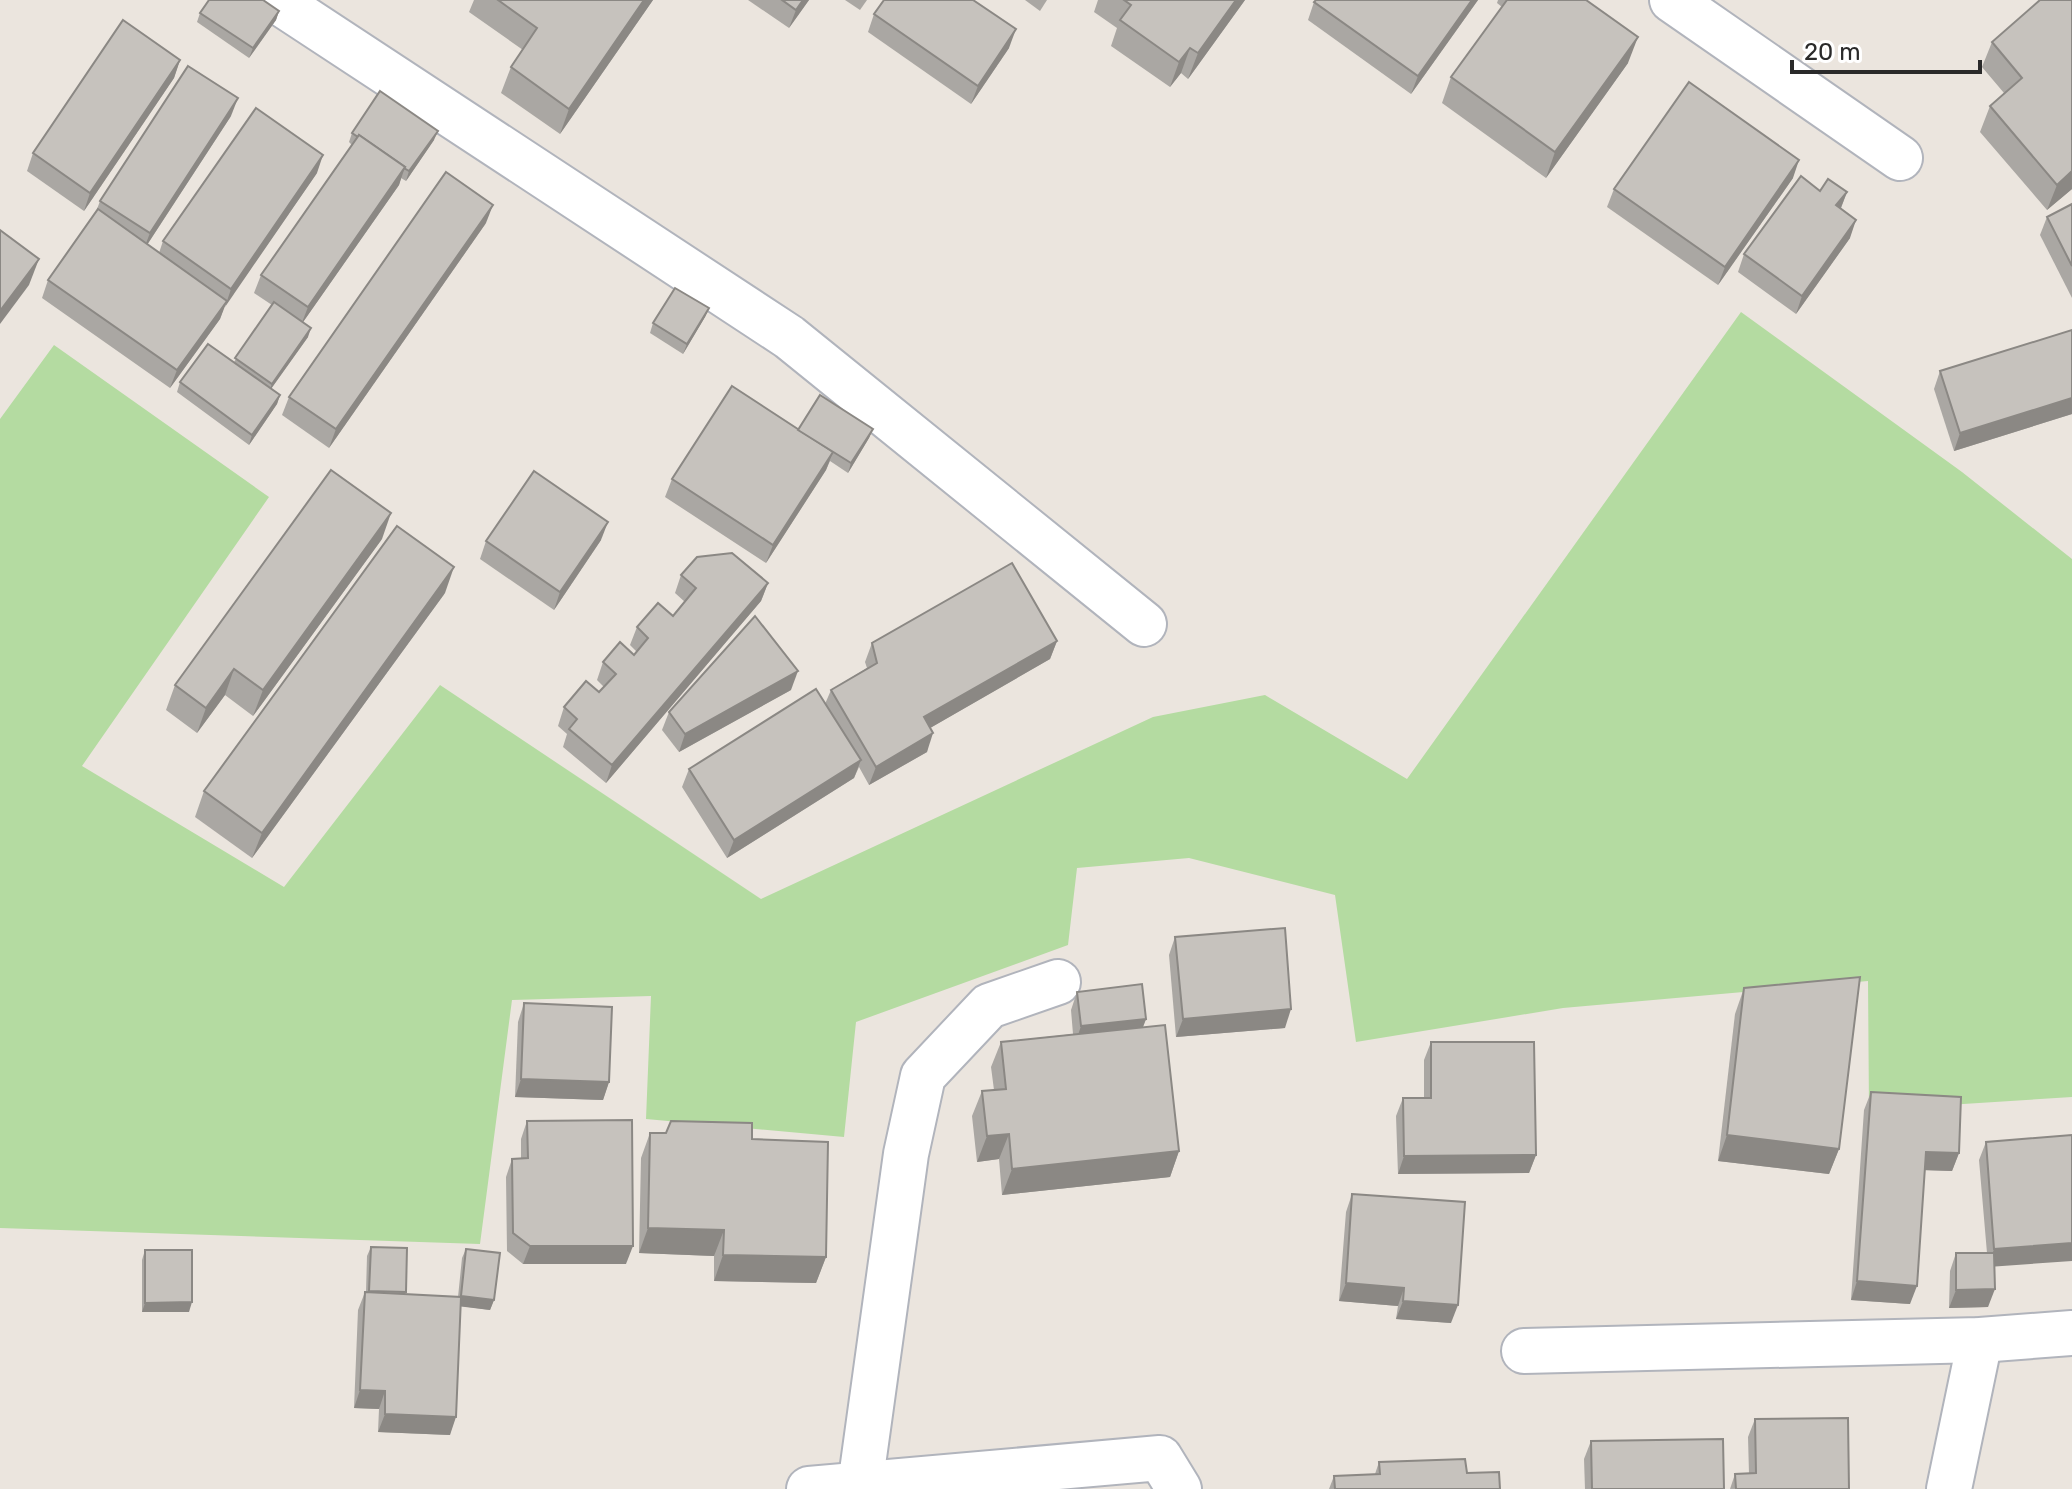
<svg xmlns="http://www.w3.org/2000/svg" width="2072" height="1489" font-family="Rubik,sans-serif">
  <rect width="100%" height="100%" fill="#ebe5de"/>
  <path fill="#b4dba1" d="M1741,312L1962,472L2072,559V1097L1869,1110L1868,981L1563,1008L1356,1042L1335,895L1189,858L1077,868L1068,945L856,1022L844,1137L646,1119L651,996L512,1000L480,1244L0,1228V419L54,345L269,497L82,766L284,887L440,685L761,899L1153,717L1265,695L1407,779Z"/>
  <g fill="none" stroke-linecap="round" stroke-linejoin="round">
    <defs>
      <g id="minor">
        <path d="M276,0L789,337L1144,624"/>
        <path d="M1672,0L1900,158"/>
        <path d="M1524,1351L1980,1340L2072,1333"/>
        <path d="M860,1486L906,1154L923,1076L989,1006L1058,982"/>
        <path d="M809,1489L1160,1458L1179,1489"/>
        <path d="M1949,1489L1980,1340"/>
      </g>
    </defs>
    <use href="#minor" stroke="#b1b4bc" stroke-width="48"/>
    <use href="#minor" stroke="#fff" stroke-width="44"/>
  </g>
  <g fill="#aaa7a3">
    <path d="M474,0H653L560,134L501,93L511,67L523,50L469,12Z"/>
    <path d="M748,0H809L789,28Z"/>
    <path d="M845,0H867L860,10Z"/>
    <path d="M1025,0H1047L1040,11Z"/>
    <path d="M1098,0H1245L1188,79L1181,73L1170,87L1111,46L1117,28L1094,12Z"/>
    <path d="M1478,0L1411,94L1308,20L1314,2Z"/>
    <path d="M1498,0H1586L1628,63L1546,178L1442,103L1451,77L1502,7L1497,3Z"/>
    <path d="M2040,0L2072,189L2047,210L1980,132L1990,106L2004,93L1982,67L1992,42Z"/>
    <path d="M279,11L276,20L249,58L197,22L200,13Z"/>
    <path d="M874,14L1009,48L971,104L868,32Z"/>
    <path d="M180,60L174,78L84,211L27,171L33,153Z"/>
    <path d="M231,116L147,245L159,253L163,241L317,173L224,307L220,319L170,388L42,298L48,280L96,212L100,201Z"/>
    <path d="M352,133L434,140L406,181L401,178L399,185L303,322L308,337L271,389L280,395L277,404L249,445L177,392L180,382L234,362L272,305L254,293L261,275L352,145L349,142Z"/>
    <path d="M1793,178L1718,285L1607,207L1614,189Z"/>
    <path d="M1820,191L1847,192L1841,208L1850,238L1796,314L1738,272L1744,254Z"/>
    <path d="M2072,204V298L2040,235L2047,217Z"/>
    <path d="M486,223L329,448L282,415L289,397Z"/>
    <path d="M709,308L705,317L683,354L650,333L653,323Z"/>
    <path d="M2072,330V414L1954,451L1934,389L1940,371Z"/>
    <path d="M873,429L869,438L848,473L830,461L826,470L766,563L665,497L672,479L798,430Z"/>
    <path d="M382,539L253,716L225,695L197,733L166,710L175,685Z"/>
    <path d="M601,540L554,610L480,559L486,541Z"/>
    <path d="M681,575L768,583L761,601L606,783L563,747L567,734L558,726L564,707L599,692L604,687L597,680L603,662L634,655L637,652L630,645L637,627L673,616L685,602L675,593Z"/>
    <path d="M445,593L252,858L195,817L204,791Z"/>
    <path d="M1057,641L1050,659L930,728L927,752L869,785L859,767L854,778L727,858L682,787L689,769L825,704L831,690L867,668L865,662L872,643Z"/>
    <path d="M791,690L679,752L662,730L669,712Z"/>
    <path d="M1175,937L1285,1028L1176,1037L1169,955Z"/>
    <path d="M1744,988L1839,1149L1829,1174L1718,1161L1735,1014Z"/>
    <path d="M1077,992L1146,1019L1143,1027L1179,1151L1170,1177L1002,1195L999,1159L977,1162L972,1116L982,1091L994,1090L991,1067L1001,1042L1073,1034L1071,1010Z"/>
    <path d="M524,1003L609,1082L603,1100L515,1097L518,1022Z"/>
    <path d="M1431,1042L1536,1155L1529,1173L1398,1174L1396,1116L1403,1098H1424V1060Z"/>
    <path d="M1871,1092L1959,1153L1952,1171L1925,1170L1910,1304L1851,1300L1864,1110Z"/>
    <path d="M527,1121L626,1264H523L507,1251L506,1177L512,1159L521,1158V1139Z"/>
    <path d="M650,1133L752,1139L826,1257L816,1283L714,1281V1256L639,1253L641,1158Z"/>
    <path d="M2072,1135L1994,1267L1988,1307L1949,1308L1950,1271L1956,1253H1987L1979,1160L1986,1142Z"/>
    <path d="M1352,1194L1451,1323L1396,1319L1398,1306L1339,1301L1346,1212Z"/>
    <path d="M371,1247L406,1292L405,1294L458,1297L462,1258L466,1249L494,1300L490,1310L461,1306L450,1435L378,1432L379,1409L354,1408L358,1310L365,1292H366L367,1256Z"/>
    <path d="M145,1250L189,1312H142V1260Z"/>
    <path d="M1755,1419L1849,1489H1730L1735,1474H1749L1748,1437Z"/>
    <path d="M1591,1441L1724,1489H1585L1584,1459Z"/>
    <path d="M1379,1462L1467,1473L1500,1489H1329L1334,1476L1375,1474Z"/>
  </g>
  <g fill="#8b8884">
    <path d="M644,0H653L560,134L569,109Z"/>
    <path d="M803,0H809L789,28L796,10Z"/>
    <path d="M1236,0H1245L1188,79L1198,53Z"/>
    <path d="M1472,0H1478L1411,94L1418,76Z"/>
    <path d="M279,11L276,20L249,58L253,48Z"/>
    <path d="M1016,29L1009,48L971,104L978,86Z"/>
    <path d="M1638,37L1628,63L1546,178L1555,152Z"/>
    <path d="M1190,48L1181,73L1170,87L1179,62Z"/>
    <path d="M180,60L174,78L84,211L90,193Z"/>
    <path d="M238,98L231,116L143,251L150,233Z"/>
    <path d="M438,131L434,140L406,181L409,171Z"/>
    <path d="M323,155L317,173L225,307L231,289Z"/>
    <path d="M1799,160L1793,178L1718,285L1725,267Z"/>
    <path d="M405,167L399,185L301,325L308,307Z"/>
    <path d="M2072,171V189L2047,210L2057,185Z"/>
    <path d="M1847,192L1840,210L1836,205Z"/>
    <path d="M493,205L486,223L329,448L336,429Z"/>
    <path d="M1856,220L1850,238L1796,314L1802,296Z"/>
    <path d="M39,259L29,285L0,324V311Z"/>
    <path d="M227,301L220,319L170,388L177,370Z"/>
    <path d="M709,308L705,317L683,354L687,344Z"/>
    <path d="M311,328L308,337L268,393L272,384Z"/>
    <path d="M280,395L277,404L249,445L252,435Z"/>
    <path d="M2072,398V414L1954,451L1960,433Z"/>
    <path d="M873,429L869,438L848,473L851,463Z"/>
    <path d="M833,452L826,470L766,563L773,545Z"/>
    <path d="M391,513L382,539L253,716L263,690Z"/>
    <path d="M608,522L601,540L554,610L560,592Z"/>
    <path d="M454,567L445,593L252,858L262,833Z"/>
    <path d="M768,583L761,601L606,783L612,765Z"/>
    <path d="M1057,641L1050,659L918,735L924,717Z"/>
    <path d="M234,669L225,695L197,733L206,708Z"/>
    <path d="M798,671L791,690L679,752L685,734Z"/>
    <path d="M933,733L927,752L869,785L876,767Z"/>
    <path d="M861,760L854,778L727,858L734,840Z"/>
    <path d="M1291,1009L1285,1028L1176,1037L1183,1019Z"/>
    <path d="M1146,1019L1139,1037L1075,1044L1081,1026Z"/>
    <path d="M521,1079L609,1082L603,1100L515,1097Z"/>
    <path d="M1009,1134L999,1159L977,1162L987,1136Z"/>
    <path d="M1727,1135L1839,1149L1829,1174L1718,1161Z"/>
    <path d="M1179,1151L1170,1177L1002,1195L1012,1169Z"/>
    <path d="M1926,1152L1959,1153L1952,1171L1920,1170Z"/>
    <path d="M1536,1155L1529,1173L1398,1174L1404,1156Z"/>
    <path d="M648,1228L724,1230L714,1256L639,1253Z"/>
    <path d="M2072,1243V1261L1988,1267L1994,1249Z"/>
    <path d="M530,1246H633L626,1264H523Z"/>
    <path d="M723,1255L826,1257L816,1283L714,1281Z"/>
    <path d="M1857,1281L1917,1286L1910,1304L1851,1300Z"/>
    <path d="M1346,1283L1404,1288L1398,1306L1339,1301Z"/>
    <path d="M1995,1289L1988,1307L1949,1308L1956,1290Z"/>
    <path d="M461,1296L494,1300L490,1310L457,1306Z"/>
    <path d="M1403,1301L1458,1305L1451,1323L1396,1319Z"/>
    <path d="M192,1302L189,1312H142L145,1303Z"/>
    <path d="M360,1390L385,1391L379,1409L354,1408Z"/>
    <path d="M385,1414L456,1417L450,1435L378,1432Z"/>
  </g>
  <g fill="#c6c2bd" stroke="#8b8884" stroke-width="2">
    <path d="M209,0H263L279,11L253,48L200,13Z"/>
    <path d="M498,0H644L569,109L511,67L537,28Z"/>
    <path d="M782,0H803L796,10Z"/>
    <path d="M884,0H973L1016,29L978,86L874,14Z"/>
    <path d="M1124,0H1236L1198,53L1190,48L1179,62L1120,20L1131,5Z"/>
    <path d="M1316,0H1472L1418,76L1314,2Z"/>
    <path d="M1507,0H1586L1638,37L1555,152L1451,77Z"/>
    <path d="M2040,0H2072V171L2057,185L1990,106L2022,78L1992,42Z"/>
    <path d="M123,20L180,60L90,193L33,153Z"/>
    <path d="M188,66L238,98L150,233L100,201Z"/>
    <path d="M1689,82L1799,160L1725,267L1614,189Z"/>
    <path d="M380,91L438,131L409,171L404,168L405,167L359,135L358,137L352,133Z"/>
    <path d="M256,108L323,155L231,289L163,241Z"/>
    <path d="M359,135L405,167L308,307L261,275Z"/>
    <path d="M446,172L493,205L336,429L289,397Z"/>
    <path d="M1801,176L1820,191L1828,179L1847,192L1836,205L1856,220L1802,296L1744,254Z"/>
    <path d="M2072,204V266L2047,217Z"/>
    <path d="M98,209L227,301L177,370L48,280Z"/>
    <path d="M0,230L39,259L0,311Z"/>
    <path d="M675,288L709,308L687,344L653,323Z"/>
    <path d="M274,302L311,328L272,384L235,358Z"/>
    <path d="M2072,330V398L1960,433L1940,371Z"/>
    <path d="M208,344L280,395L252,435L180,382Z"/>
    <path d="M732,386L833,452L773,545L672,479Z"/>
    <path d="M820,395L873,429L851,463L798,430Z"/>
    <path d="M331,470L391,513L263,690L234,669L206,708L175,685Z"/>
    <path d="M534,471L608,522L560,592L486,541Z"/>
    <path d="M397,526L454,567L262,833L204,791Z"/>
    <path d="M732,553L768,583L612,765L569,729L577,719L564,707L586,681L599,692L616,674L603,662L620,642L634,655L648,638L637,627L658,603L673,616L696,588L681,575L697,557Z"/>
    <path d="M1012,563L1057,641L924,717L933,733L876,767L831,690L877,663L872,643Z"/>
    <path d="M755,616L798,671L685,734L669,712Z"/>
    <path d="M816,689L861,760L734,840L689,769Z"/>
    <path d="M1285,928L1291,1009L1183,1019L1175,937Z"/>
    <path d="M1860,977L1839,1149L1727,1135L1744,988Z"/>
    <path d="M1142,984L1146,1019L1081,1026L1077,992Z"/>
    <path d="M524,1003L612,1007L609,1082L521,1079Z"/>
    <path d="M1165,1025L1179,1151L1012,1169L1009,1134L987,1136L982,1091L1006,1089L1001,1042Z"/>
    <path d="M1431,1042H1534L1536,1155L1404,1156L1403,1098H1431Z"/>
    <path d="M1871,1092L1961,1097L1959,1153L1926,1152L1917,1286L1857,1281Z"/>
    <path d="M632,1120L633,1246H530L513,1233L512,1159L528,1158L527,1121Z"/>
    <path d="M671,1121L752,1123V1139L828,1142L826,1257L723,1255L724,1230L648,1228L650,1133H666Z"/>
    <path d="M2072,1135V1243L1994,1249L1986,1142Z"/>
    <path d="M1352,1194L1465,1202L1458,1305L1403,1301L1404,1288L1346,1283Z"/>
    <path d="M371,1247L407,1248L406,1292L369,1291Z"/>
    <path d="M466,1249L500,1253L494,1300L461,1296Z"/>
    <path d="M145,1250H192V1302L145,1303Z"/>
    <path d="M1956,1253H1994L1995,1289L1956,1290Z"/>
    <path d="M365,1292L461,1297L456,1417L385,1414V1391L360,1390Z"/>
    <path d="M1848,1418L1849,1489H1736L1735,1474L1756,1473L1755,1419Z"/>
    <path d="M1723,1439L1724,1489H1592L1591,1441Z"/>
    <path d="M1465,1459L1467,1473L1499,1472L1500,1489H1335L1334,1476L1380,1474L1379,1462Z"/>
  </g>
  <path d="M1792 60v12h188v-12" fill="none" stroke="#2a2a2a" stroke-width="4"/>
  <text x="1804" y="60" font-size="24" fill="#2a2a2a" stroke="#ffffff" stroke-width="6" paint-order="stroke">20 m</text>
</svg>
